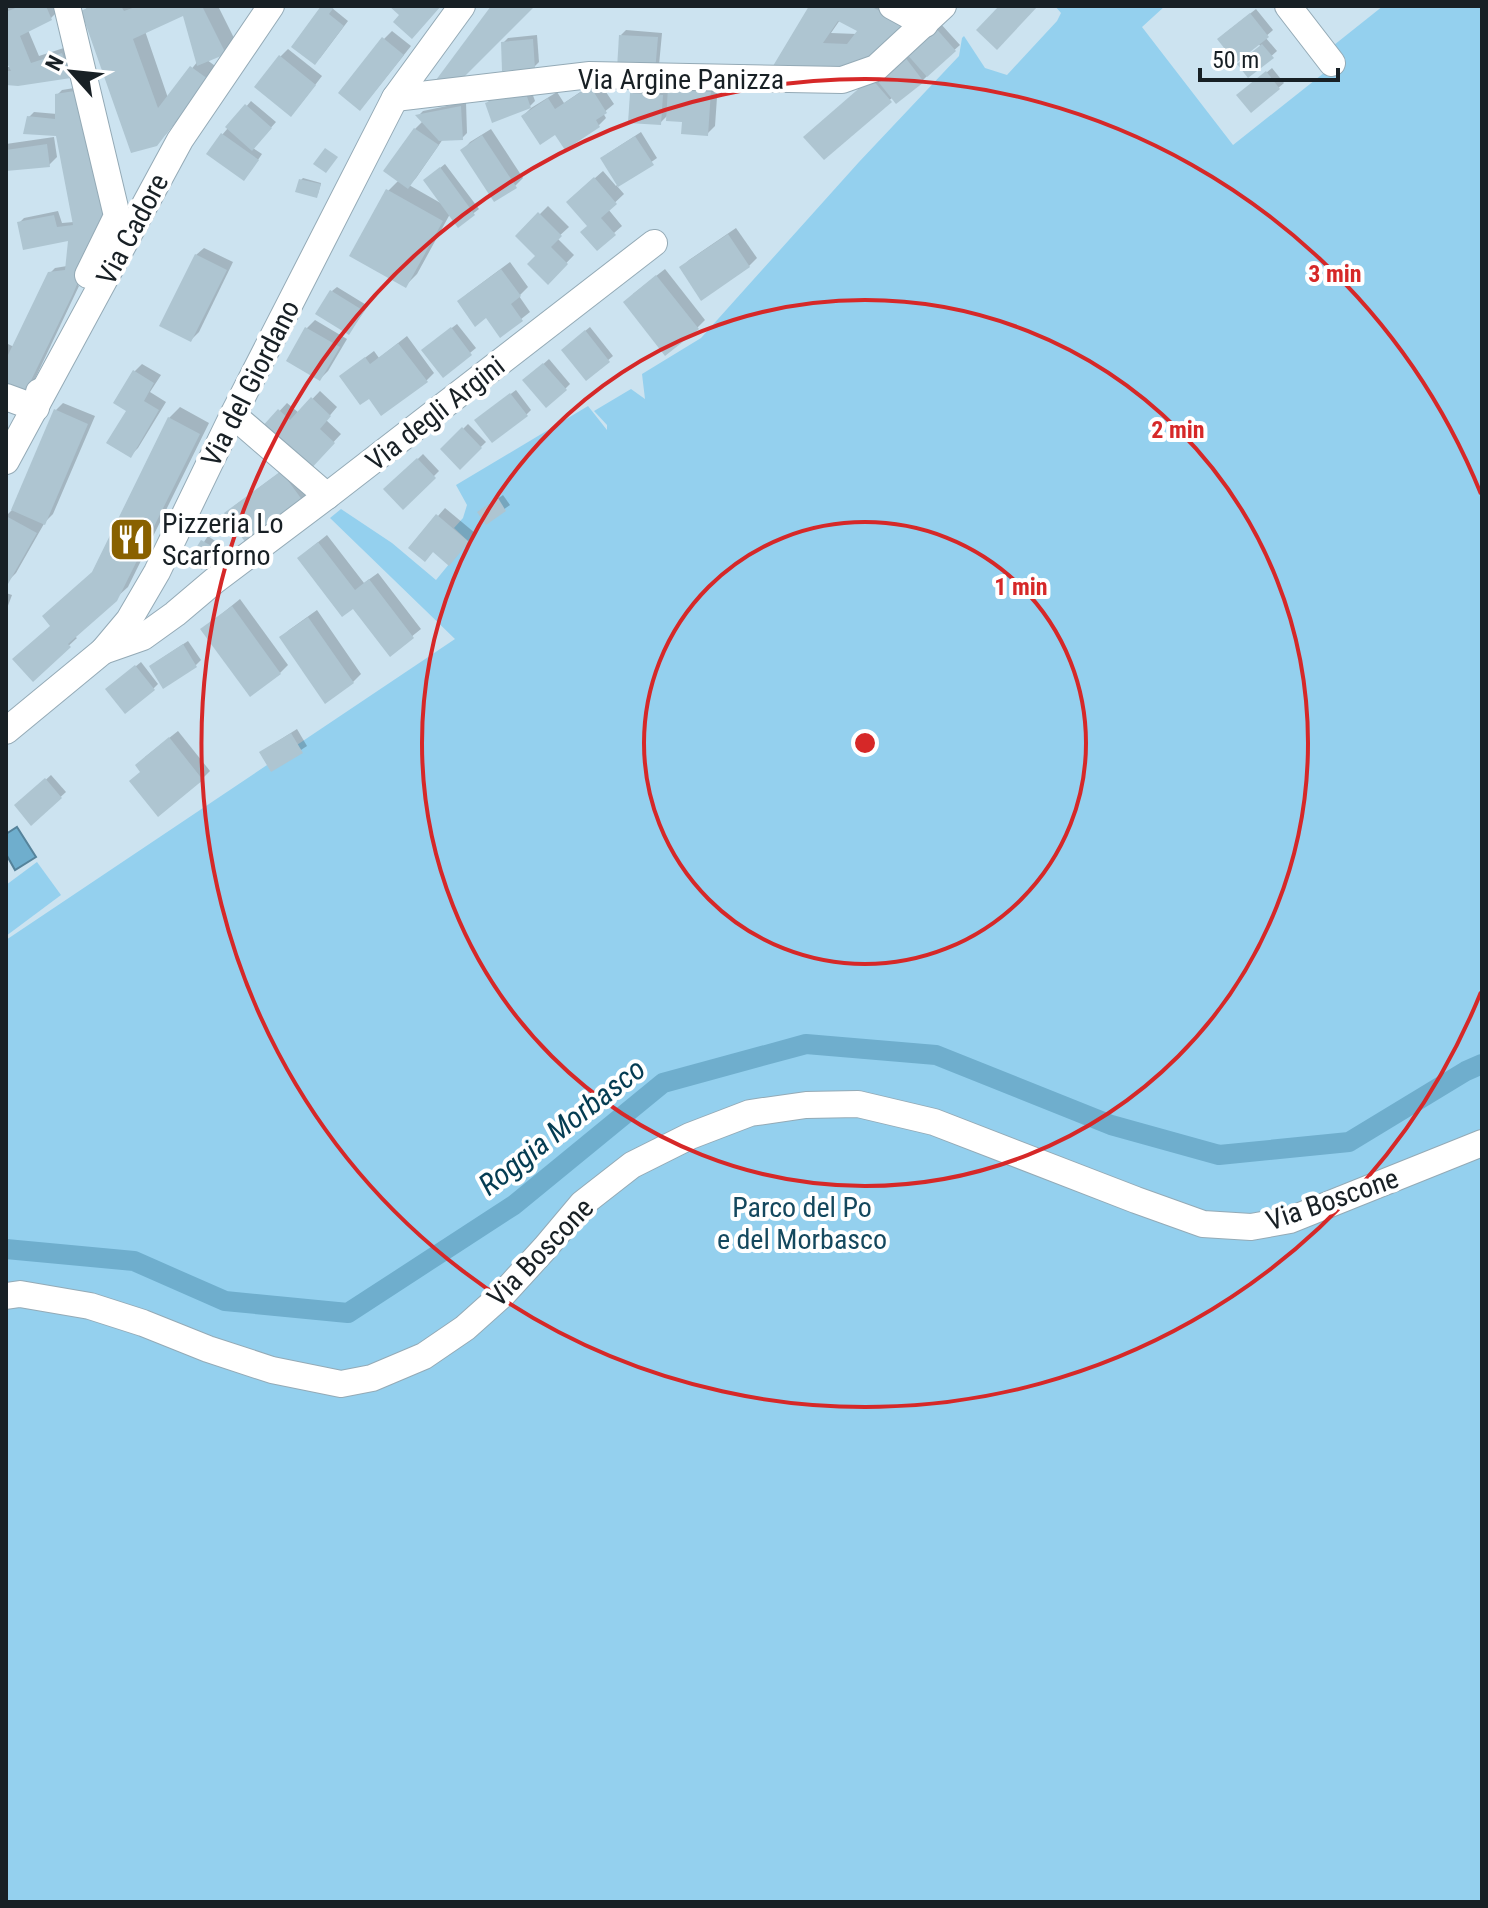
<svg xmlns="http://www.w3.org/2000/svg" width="1488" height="1908" font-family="'Roboto Condensed',sans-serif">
  <rect width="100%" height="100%" fill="#cce3f0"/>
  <g fill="#94d0ee">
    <path d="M1055,6H1165L1142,27L1233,145L1339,61L1334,45L1383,6H1482V1902H6V940L455,639L330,518L341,509L392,543L436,580L468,541L454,528L463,518L467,505L456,485L588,406L607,430V425L594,411L631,389L645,399L642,374L701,338L859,162L959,56L962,38L964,36L985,68L1007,75L1057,21L1061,13Z"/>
    <path d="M37,862L61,895L6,936V885Z"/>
  </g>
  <path fill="#6faecd" stroke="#55839b" stroke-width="2" d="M17,827L36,857L15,870L6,854V834Z"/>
  <g fill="#0003" fill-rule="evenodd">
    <path d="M13,6H57L58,11L50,19L28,30L39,56L70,46L78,68L70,76L6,83V67H11L6,57V9Z"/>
    <path d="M89,6H218L236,42L225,52L207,60L218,68L167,133L156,144L84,11ZM184,13L198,61L168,98L145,31Z"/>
    <path d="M322,6H334L332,8L348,21L320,58Z"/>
    <path d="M812,6H902L864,68L777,64ZM840,20L860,30L857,34L831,33Z"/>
    <path d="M1256,9L1273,30L1265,37L1277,51L1249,76L1261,47L1258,43L1224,34Z"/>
    <path d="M940,23L960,45L927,74L928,75L923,80L896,101L893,97L824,158L806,137Z"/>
    <path d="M626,30L662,33L659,65L655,70L621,35Z"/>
    <path d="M392,31L411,46L368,100L384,39Z"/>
    <path d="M537,35L539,62L534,67L503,43L508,38Z"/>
    <path d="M288,49L322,76L299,106L280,57Z"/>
    <path d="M1272,68L1284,83L1251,111L1244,91Z"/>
    <path d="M598,80L614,104L603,113L606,118L599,125L556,132L523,116L531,108L557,92L564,103Z"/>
    <path d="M718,83L715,126L707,134L684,120L668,115L660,123L632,94L637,89L670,91Z"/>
    <path d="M529,84L535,101L530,106L487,103L492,98Z"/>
    <path d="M86,86L110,214L87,261L78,285L79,286L32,385H6V343L14,347L50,273L55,268L67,266L70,238L19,223L24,218L58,211L62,223L74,222L58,137L29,117L34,112L57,114V95L62,90Z"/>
    <path d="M251,101L276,122L253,148L262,154L249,173L222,135Z"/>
    <path d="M466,102L467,133L462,138L443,139L416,178L409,185L444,205L430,176L445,164L479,209L458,225L450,214L417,274L406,285L388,191L399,180L415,129L423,121L418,116L423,111Z"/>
    <path d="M491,129L523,178L515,186L463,150L470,142Z"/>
    <path d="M641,132L657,158L617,186L624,194L608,209L622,226L614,233L590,225L577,194L603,171L616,186L618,184L607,154Z"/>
    <path d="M54,137L57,157L49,165L6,169V144Z"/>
    <path d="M303,178L321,183L318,194L301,180Z"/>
    <path d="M548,206L569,227L557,238L574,255L548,282L538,256L518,236Z"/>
    <path d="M736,228L757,258L749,266L681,268L689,260Z"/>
    <path d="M204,248L233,262L199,332L191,340L196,255Z"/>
    <path d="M510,262L528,287L519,296L530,312L501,335L487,316L459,301L467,294Z"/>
    <path d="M665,269L705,320L697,328L633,294Z"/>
    <path d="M337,287L368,306L349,333L332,291Z"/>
    <path d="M315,320L347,339L328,371L320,379L288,360L307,328Z"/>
    <path d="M457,324L476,348L443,375L428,346Z"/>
    <path d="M590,327L613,356L587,378L568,345Z"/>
    <path d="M407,336L434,373L426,381L350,369L374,351L379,358Z"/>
    <path d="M549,359L570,384L565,389L530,376Z"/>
    <path d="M142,364L161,375L150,392L166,402L138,448L130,456L129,410L134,372Z"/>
    <path d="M516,390L531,410L526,415H482Z"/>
    <path d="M320,391L337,407L326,420L341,434L315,462L263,429L287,403L299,413Z"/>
    <path d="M63,403L95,416L53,514L45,522L16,573L8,581L6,580V516L14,508L55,411Z"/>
    <path d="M180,407L209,423L128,587L74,636L77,638L33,679L52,625L95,571L169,418Z"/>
    <path d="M468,424L486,442L460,467L443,449Z"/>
    <path d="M423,454L439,471L403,507L386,490Z"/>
    <path d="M290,465L310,491L302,499L234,506Z"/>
    <path d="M503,495L510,505L486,522L484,508Z"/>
    <path d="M445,508L475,533L457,555L434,550L438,516Z"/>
    <path d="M327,535L364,583L378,573L421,629L390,654L307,551Z"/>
    <path d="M208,536L218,543L207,562L191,561Z"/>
    <path d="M6,593L12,595L6,611Z"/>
    <path d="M240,599L288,665L280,673L203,629Z"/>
    <path d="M317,610L361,674L353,682L281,638L289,630Z"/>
    <path d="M188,641L201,660L196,665L156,662Z"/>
    <path d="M141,662L158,684L153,689L113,685Z"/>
    <path d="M297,729L307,746L272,769L267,748Z"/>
    <path d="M178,731L210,771L202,779L145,757Z"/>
    <path d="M51,775L66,792L32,823L17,806Z"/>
  </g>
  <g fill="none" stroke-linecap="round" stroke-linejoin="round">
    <path stroke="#6faecd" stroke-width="20" d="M6,1249L134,1261L225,1301L348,1313L514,1205L663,1083L806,1044L936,1055L1111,1125L1219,1155L1349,1142L1466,1071L1482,1064"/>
  </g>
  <g fill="#aec5d1" fill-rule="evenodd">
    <path d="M20,6H46L52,20L20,36L31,63L62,53L71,78L18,86L6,85V71H11L6,61V12Z"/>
    <path d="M91,6H121L124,11L138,6H202L226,54L197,66L183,16L133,39L158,108L190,66L208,79L157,146L131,153L81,11Z"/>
    <path d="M321,6H335L329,14L344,26L315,65L291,47Z"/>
    <path d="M389,6H441L412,39L393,22L399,15Z"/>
    <path d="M491,6H532L533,8L464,77L436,80Z"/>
    <path d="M809,6H870L906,24L865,70L773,66ZM838,21L857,31L847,44L823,43Z"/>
    <path d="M999,6H1038L997,50L976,30Z"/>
    <path d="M1250,13L1269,37L1236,63L1217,39Z"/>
    <path d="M934,26L956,51L927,77L905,52Z"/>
    <path d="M619,35L658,37L655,72L617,69Z"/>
    <path d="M382,37L404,55L360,111L338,93Z"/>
    <path d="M533,39L535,69L502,71L501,42Z"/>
    <path d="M1262,44L1274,58L1248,78L1237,64Z"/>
    <path d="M279,55L316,85L291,117L254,87Z"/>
    <path d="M905,57L924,82L896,104L876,79Z"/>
    <path d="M1266,71L1280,89L1251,113L1236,95Z"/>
    <path d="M871,78L892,102L824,160L803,137Z"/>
    <path d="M590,86L607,113L596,120L600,127L565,150L555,135L540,145L521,116L548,98L555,109Z"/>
    <path d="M668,87L711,90L708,136L681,134L682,122L666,121Z"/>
    <path d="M524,88L531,108L492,123L485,103Z"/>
    <path d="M81,90L99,176L103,223L73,294L24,395L6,386V354L8,355L48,272L65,270L68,241L23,250L17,222L54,215L57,227L73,225L56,136L23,134L27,116L55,119V94Z"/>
    <path d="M630,93L663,95L661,125L628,123Z"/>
    <path d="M245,104L272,128L252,151L225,127Z"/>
    <path d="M461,106L463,140L439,141L415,115Z"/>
    <path d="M414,128L439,145L408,189L383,171Z"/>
    <path d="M221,133L259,160L244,181L206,154Z"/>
    <path d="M482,135L517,188L494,202L460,150Z"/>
    <path d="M635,136L654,165L618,187L600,158Z"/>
    <path d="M47,144L50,167L6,171V150Z"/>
    <path d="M325,148L338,157L326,173L313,164Z"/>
    <path d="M440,167L475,215L458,228L423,180Z"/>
    <path d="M594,177L617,204L601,218L616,235L597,251L580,232L587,226L566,202Z"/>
    <path d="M299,179L321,184L317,198L295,192Z"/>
    <path d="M386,189L443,221L406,288L349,256Z"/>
    <path d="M538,212L562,236L551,247L568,264L548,285L527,264L535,256L515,236Z"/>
    <path d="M728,234L750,267L701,301L679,267Z"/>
    <path d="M195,254L227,270L191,342L159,326Z"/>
    <path d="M501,269L521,296L511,304L523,321L500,338L486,318L475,327L457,301Z"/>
    <path d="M656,275L699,329L665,356L623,302Z"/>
    <path d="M330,290L364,311L349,335L315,314Z"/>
    <path d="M305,327L340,347L320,381L286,361Z"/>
    <path d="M451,327L472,355L443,378L421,350Z"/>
    <path d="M585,330L610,362L586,381L561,350Z"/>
    <path d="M398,343L428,382L381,416L369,399L360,405L339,376L365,357L370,364Z"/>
    <path d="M543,363L567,390L546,408L522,380Z"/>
    <path d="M133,370L154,383L144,401L159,410L131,458L106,443L126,411L113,403Z"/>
    <path d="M510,393L528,416L492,443L474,420Z"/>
    <path d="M311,397L331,416L320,429L335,443L307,473L260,429L278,409L290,420Z"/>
    <path d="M54,409L88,424L45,525L11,510Z"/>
    <path d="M168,417L200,434L117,601L68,644L71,647L33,682L12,659L50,626L42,616L92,572Z"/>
    <path d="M462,427L482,448L460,470L440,449Z"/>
    <path d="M417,458L436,478L403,510L383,489Z"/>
    <path d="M281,471L303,501L246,543L224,513Z"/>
    <path d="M498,498L506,511L486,525L477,512Z"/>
    <path d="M436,514L469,542L449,566L433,552L425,562L408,548Z"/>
    <path d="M6,516L37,533L8,584L6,582Z"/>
    <path d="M201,540L215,548L202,570L188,561Z"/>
    <path d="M318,542L355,590L369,579L414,638L390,657L353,609L342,617L297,558Z"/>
    <path d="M232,606L281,674L250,697L200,629Z"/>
    <path d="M308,617L354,683L325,704L279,637Z"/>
    <path d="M183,644L197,667L163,689L149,666Z"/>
    <path d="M135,665L155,690L125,714L105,689Z"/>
    <path d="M291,733L303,753L271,772L259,752Z"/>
    <path d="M169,737L203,780L158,817L129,781L140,772L135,765Z"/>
    <path d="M45,778L62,798L31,826L14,805Z"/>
  </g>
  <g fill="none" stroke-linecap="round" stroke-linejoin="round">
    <defs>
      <g id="minor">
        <path d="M67,6L117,216L88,275"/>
        <path d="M892,6L925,24"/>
        <path d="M1288,6L1332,63"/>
        <path d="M395,98L590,75L842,80L876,68L943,6"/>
        <path d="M6,397L36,408L39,392"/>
        <path d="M233,415L327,496"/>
        <path d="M6,461L180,140L271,6"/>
        <path d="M103,651L143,637L175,614L214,581L327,496L654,243"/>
        <path d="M6,731L103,651L129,620L157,572L233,415L395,98L462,6"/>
        <path d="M6,1296L20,1294L90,1306L143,1323L208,1349L272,1370L341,1384L372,1378L424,1356L465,1328L503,1294L545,1248L582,1204L632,1165L690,1136L750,1113L806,1105L858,1104L934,1122L1136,1200L1203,1224L1251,1227L1290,1220L1482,1143"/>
      </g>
    </defs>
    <use href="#minor" stroke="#94aab6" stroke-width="28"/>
    <use href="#minor" stroke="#fff" stroke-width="26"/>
  </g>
  <g fill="none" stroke="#d62828" stroke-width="4">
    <circle cx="865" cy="743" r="221"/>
    <circle cx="865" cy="743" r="443"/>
    <path d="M1481 992A664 664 0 1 1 1481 494"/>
  </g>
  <defs>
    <symbol id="restaurant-square" viewBox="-11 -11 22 22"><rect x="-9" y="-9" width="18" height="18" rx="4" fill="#896100" stroke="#fff"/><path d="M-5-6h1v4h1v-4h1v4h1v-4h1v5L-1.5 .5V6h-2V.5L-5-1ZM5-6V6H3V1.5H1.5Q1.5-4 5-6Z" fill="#fff"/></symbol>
  </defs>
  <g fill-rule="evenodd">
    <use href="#restaurant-square" x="106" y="514" width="51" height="51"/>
  </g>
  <g text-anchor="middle" stroke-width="8" stroke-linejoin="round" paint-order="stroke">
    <g font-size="28" fill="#182025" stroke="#fff">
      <text x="681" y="89">Via Argine Panizza</text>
      <text transform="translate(132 229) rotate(-62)" y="10">Via Cadore</text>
      <text transform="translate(250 383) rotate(-63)" y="10">Via del Giordano</text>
      <text transform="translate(435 413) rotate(-38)" y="10">Via degli Argini</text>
      <text transform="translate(1332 1199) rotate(-19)" y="10">Via Boscone</text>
      <text transform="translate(540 1252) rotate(-46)" y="10">Via Boscone</text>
    </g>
    <g font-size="28" fill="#182025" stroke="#fff" text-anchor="start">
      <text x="162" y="533">Pizzeria Lo<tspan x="162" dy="32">Scarforno</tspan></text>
    </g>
    <g font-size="28" fill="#14485e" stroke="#fff">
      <text x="802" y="1217">Parco del Po<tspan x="802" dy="32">e del Morbasco</tspan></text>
    </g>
    <g font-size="30" font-style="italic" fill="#043c52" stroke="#fff">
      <text transform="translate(562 1127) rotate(-38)" y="10">Roggia Morbasco</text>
    </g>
  </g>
  <circle cx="865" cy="743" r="12" fill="#d62828" stroke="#fff" stroke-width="4"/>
  <g font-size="24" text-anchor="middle" font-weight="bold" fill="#d62828" stroke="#fff" stroke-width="8" stroke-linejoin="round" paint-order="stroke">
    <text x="1335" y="282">3 min</text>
    <text x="1178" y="438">2 min</text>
    <text x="1021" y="595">1 min</text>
  </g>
  <rect width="1488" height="1908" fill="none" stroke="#182025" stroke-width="16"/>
  <g transform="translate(72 72) rotate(297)" stroke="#ffffff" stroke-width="6" paint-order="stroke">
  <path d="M0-6L14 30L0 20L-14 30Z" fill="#182025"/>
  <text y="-12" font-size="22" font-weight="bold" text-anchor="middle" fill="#182025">N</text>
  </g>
  <path d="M1200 68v12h138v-12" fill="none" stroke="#182025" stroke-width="4"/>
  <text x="1212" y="68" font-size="24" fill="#182025" stroke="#ffffff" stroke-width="6" paint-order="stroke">50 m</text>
</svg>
